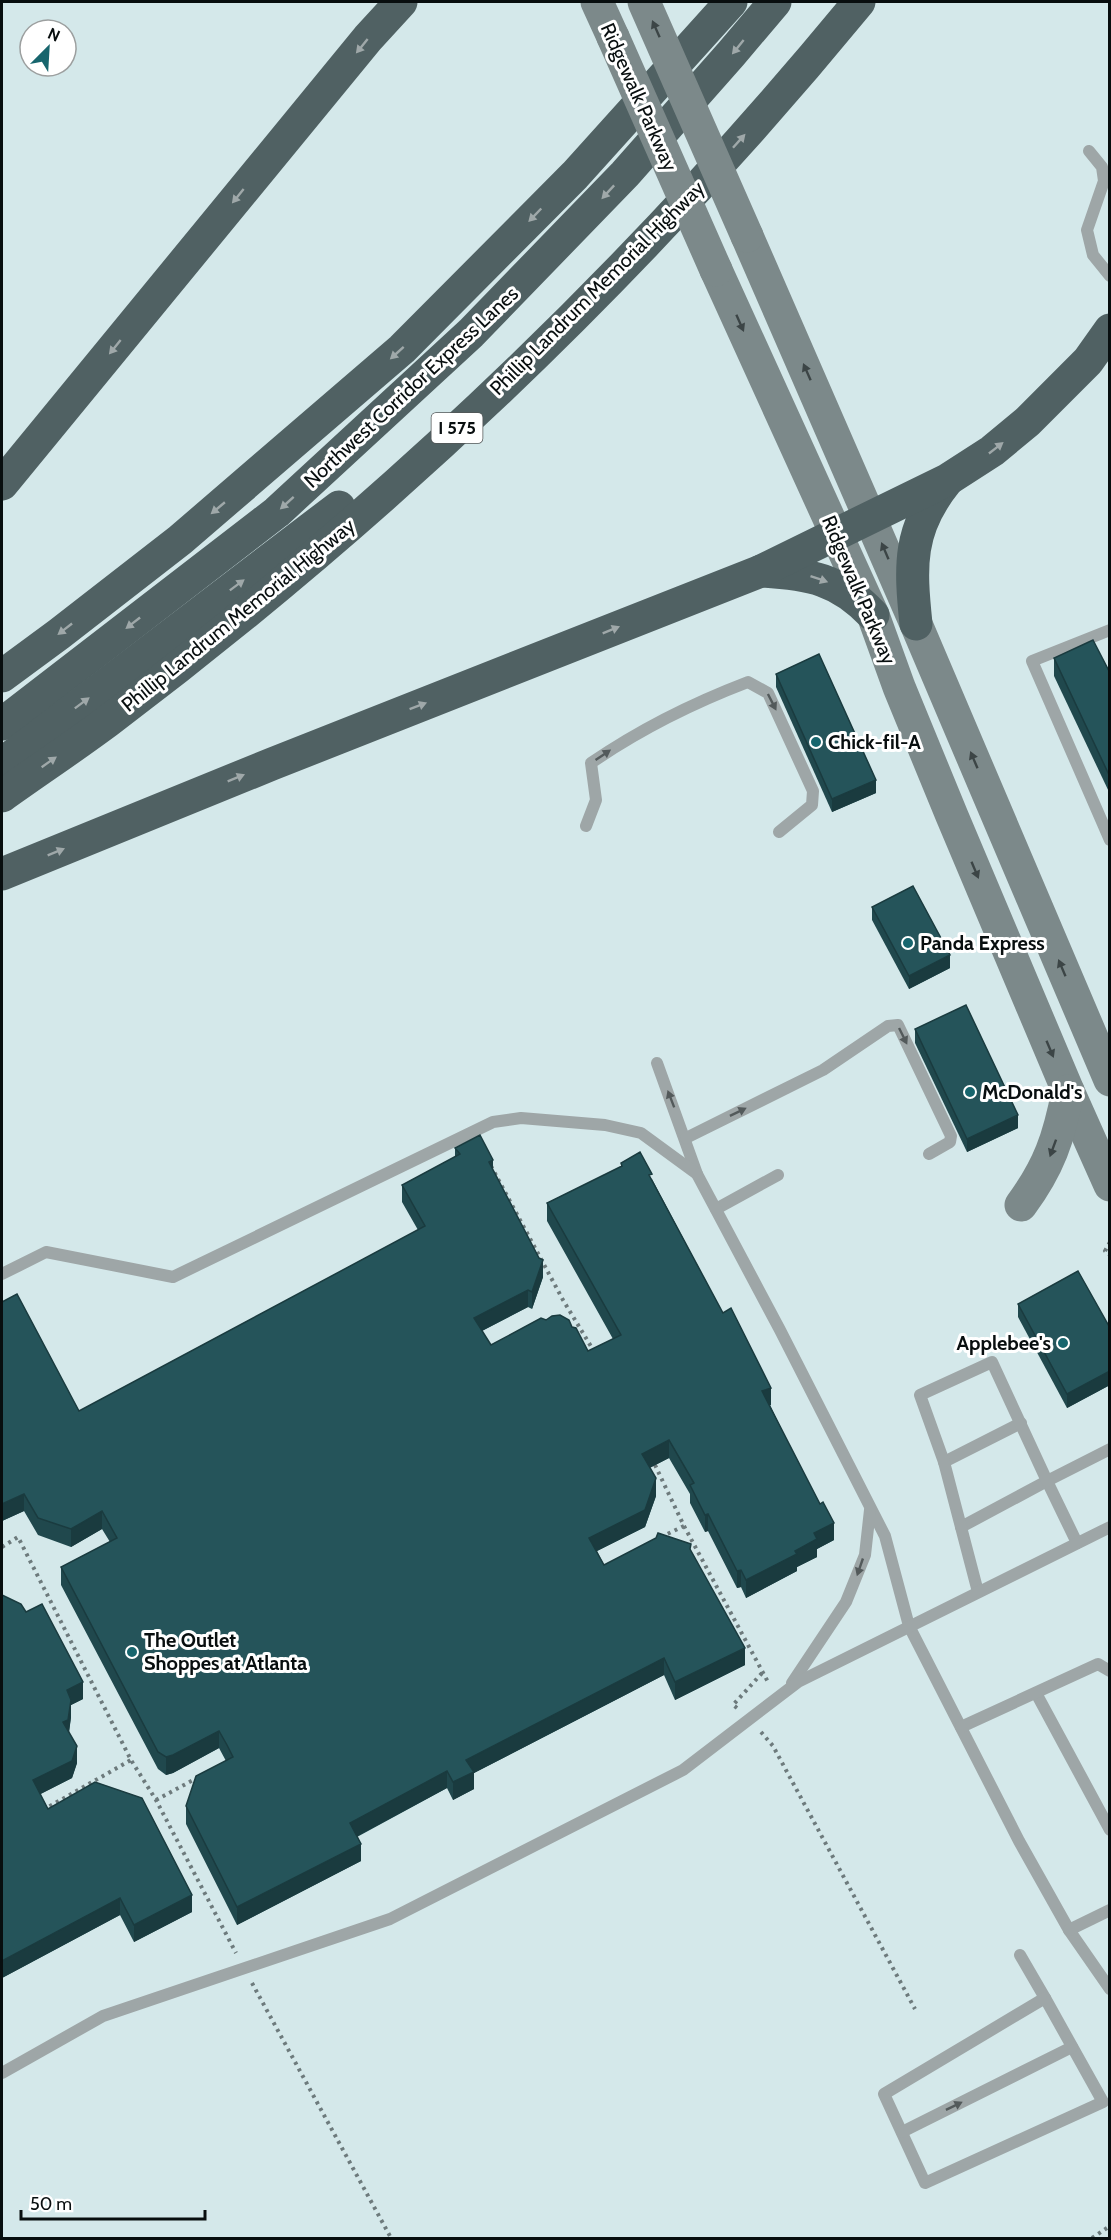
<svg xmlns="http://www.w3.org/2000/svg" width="1111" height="2240" font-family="Cabin,sans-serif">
  <rect width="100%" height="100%" fill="#d4e8ea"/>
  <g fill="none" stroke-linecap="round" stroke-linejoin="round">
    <g stroke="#6d7a7c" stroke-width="4" stroke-dasharray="3 4.5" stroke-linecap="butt">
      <path d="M491,1166L563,1300L595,1353"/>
      <path d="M1110,1242L1105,1251L1110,1255"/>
      <path d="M655,1465L684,1526L768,1682"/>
      <path d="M661,1537L684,1526"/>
      <path d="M2,1547L18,1537L131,1760L156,1800L236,1953"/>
      <path d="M737,1708L733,1705L763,1672"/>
      <path d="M761,1732L773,1746L915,2009"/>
      <path d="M156,1800L197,1778"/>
      <path d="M43,1810L131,1760"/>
      <path d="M252,1983L391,2238"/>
      <path d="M1092,2238L1110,2226"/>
    </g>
    <g stroke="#9ea6a7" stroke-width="12">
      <path d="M1089,151L1102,167L1104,181L1087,230L1093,255L1110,276"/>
      <path d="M1110,630L1032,661L1110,840"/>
      <path d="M586,826L596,800L591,763C639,730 693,703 748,682L768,693L813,791L812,805L779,832"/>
      <path d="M657,1063L697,1174"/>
      <path d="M686,1138L823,1070L888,1026L898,1025L951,1136L950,1142L929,1154"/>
      <path d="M716,1209L778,1175"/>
      <path d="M2,1274L46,1252L173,1277L493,1122L521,1118L605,1125L641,1133L697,1174L780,1330L885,1536L909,1626L1019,1841L1069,1930L1110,1989"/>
      <path d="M944,1462L1021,1423"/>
      <path d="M961,1527L1047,1481L1077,1543"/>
      <path d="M978,1592L944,1462L920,1395L992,1362L1047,1481L1110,1449"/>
      <path d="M792,1683L846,1602L865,1555L870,1510"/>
      <path d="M1036,1693L1110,1830"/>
      <path d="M961,1727L1098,1664L1110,1671"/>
      <path d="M1069,1930L1110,1910"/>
      <path d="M1020,1955L1045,1998"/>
      <path d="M1045,1998L1103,2102L925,2183L884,2094Z"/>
      <path d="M2,2073L103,2016L390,1919L683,1770L798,1682L1110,1527"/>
      <path d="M902,2132L1072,2047"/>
    </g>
    <g stroke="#7c898a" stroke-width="33">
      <path d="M597,2L613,37"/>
      <path d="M747,236L916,624L1110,1080"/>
      <path d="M716,270L873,615L899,687L952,816L1068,1091L1110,1185"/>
      <path d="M1021,1205C1049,1167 1059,1138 1068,1091"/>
    </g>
    <g stroke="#506163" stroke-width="33">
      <path d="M2,484L368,38L401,2"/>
      <path d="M761,571C810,574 839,579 873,615"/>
      <path d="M916,624C910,566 908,529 946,482"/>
      <path d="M2,676L59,634L180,540L402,349L575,175L731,2"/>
      <path d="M2,724L277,512L471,333L625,174L731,54L775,2"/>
      <path d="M2,764L339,507"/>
      <path d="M2,796C37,771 73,747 108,721C385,512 639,270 859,2"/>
      <path d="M2,874L272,764L761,571L947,480L992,451L1027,422L1088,361L1110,330"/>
    </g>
    <g stroke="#7c898a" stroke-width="33">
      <path d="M644,2L747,236"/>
      <path d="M613,37L716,270"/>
    </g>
  </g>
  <g fill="#20484d">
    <path d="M1054,658L1110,673V794L1054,676Z"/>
    <path d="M776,674L876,793L832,812L776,687Z"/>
    <path d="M872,907L950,968L909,989L872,920Z"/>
    <path d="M915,1029L1018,1128L967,1152L915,1043Z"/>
    <path d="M455,1148L493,1171L543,1277L532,1309L528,1307L482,1331L491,1345L572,1327L588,1351L613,1339L547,1221V1203L621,1167V1163L652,1179L771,1405H770L834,1540L817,1549V1557L797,1567V1571L746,1598L741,1587L737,1588L708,1531L705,1532L690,1503V1494L669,1458L649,1468L656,1496L645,1527L597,1551L604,1565L691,1551L745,1665L675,1700L664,1675L474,1773V1789L453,1800L447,1788L357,1837L361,1861L237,1925L186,1824V1806L226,1761L219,1748L173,1773L166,1775L158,1769L61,1585V1567L110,1542L102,1529L71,1547L38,1535L24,1511L2,1521L79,1411L418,1230L402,1202V1185L455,1157Z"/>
    <path d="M1018,1304L1110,1328V1385L1067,1408L1018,1317Z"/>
    <path d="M2,1595L83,1699L71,1705V1717L69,1733L77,1763L72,1778L40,1794L48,1809L192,1912L134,1942L120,1915L2,1978Z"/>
  </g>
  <g fill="#1a3b3f">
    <path d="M876,780V793L832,812V799Z"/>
    <path d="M950,955V968L909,989V976Z"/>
    <path d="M1018,1115V1128L967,1152V1139Z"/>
    <path d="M493,1160V1177L489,1162Z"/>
    <path d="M543,1260V1277L532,1309V1292Z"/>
    <path d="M528,1290V1307L474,1335V1318Z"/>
    <path d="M1110,1371V1385L1067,1408V1394Z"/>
    <path d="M771,1388V1405L762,1409V1391Z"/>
    <path d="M669,1440V1458L642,1472V1454Z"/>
    <path d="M656,1478V1496L645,1527L589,1555V1538Z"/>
    <path d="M24,1494V1511L2,1521V1504Z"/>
    <path d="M102,1511V1529L71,1547V1529Z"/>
    <path d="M708,1514V1531L705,1532V1515Z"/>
    <path d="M834,1523V1540L817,1549V1557L797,1567V1571L746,1598V1580L795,1551L814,1533Z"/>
    <path d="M741,1570V1587L737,1588V1571Z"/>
    <path d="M745,1648V1665L675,1700V1682Z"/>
    <path d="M664,1658V1675L474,1773V1789L453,1800V1782L466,1760Z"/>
    <path d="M83,1682V1699L71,1705V1717L68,1738L63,1722L67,1690Z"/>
    <path d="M219,1731V1748L173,1773L166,1775V1757Z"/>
    <path d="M77,1746V1763L72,1778L33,1798V1780Z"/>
    <path d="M447,1771V1788L350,1840V1823Z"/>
    <path d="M361,1844V1861L237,1925V1907Z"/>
    <path d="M192,1895V1912L134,1942V1925Z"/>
    <path d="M120,1898V1915L2,1978V1961Z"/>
  </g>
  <g fill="#25545a" stroke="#1a3b3f" stroke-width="1.5">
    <path d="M1093,640L1110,673V777L1054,658Z"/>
    <path d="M819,654L876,780L832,799L776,674Z"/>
    <path d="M913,886L950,955L909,976L872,907Z"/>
    <path d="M966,1005L1018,1115L967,1139L915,1029Z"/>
    <path d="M480,1135L493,1160L489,1162L539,1258L543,1260L532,1292L528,1290L474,1318L491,1345L541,1318L546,1320L552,1316L560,1315L569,1320L572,1327L576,1328L588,1351L621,1335L547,1203L622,1166L621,1163L640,1152L652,1174L649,1175L723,1313L731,1308L771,1388L762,1391L820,1504L823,1502L834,1523L814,1533L817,1539L795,1551L797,1554L746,1580L741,1570L737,1571L708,1514L705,1515L690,1485L694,1483L669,1440L642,1454L656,1478L645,1510L589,1538L604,1565L656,1538L658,1533L691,1544L690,1549L745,1648L675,1682L664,1658L466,1760L474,1772L453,1782L447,1771L350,1823L361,1844L237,1907L186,1806L196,1776L233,1757L227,1745L219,1731L173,1755L166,1757L158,1752L61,1567L117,1538L102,1511L71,1529L38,1518L24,1494L2,1504V1302L17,1294L79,1411L425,1226L402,1185L460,1154L455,1148Z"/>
    <path d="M1078,1271L1110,1328V1371L1067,1394L1018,1304Z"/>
    <path d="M2,1595L21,1604L26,1612L42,1604L83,1682L67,1690L71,1700L68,1720L63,1722L77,1746L72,1761L33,1780L48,1809L95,1782L142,1798L192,1895L134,1925L120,1898L2,1961Z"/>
  </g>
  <defs><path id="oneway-solid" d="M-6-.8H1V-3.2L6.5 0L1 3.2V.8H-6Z" transform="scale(1.5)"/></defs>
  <g fill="#3c4546">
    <use href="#oneway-solid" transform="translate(656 29) rotate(-114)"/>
    <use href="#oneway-solid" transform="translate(740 323) rotate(66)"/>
    <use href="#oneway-solid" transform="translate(807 372) rotate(-114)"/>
    <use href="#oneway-solid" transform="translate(885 551) rotate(-113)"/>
    <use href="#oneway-solid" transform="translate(974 760) rotate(-113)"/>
    <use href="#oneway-solid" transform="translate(975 870) rotate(67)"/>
    <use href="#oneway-solid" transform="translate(1062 968) rotate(-113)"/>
    <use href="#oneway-solid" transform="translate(1050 1049) rotate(67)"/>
    <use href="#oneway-solid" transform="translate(1053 1148) rotate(110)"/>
  </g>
  <g fill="#9fa8a9">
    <use href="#oneway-solid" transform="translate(362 46) rotate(129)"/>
    <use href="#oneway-solid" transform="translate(738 47) rotate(129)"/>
    <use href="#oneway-solid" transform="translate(739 141) rotate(-48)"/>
    <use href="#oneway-solid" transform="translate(608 192) rotate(133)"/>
    <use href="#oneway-solid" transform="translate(238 196) rotate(129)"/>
    <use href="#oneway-solid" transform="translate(535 215) rotate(134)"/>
    <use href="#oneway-solid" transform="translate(115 347) rotate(129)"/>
    <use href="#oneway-solid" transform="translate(397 353) rotate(138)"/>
    <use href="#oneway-solid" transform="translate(996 448) rotate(-38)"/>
    <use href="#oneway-solid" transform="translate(287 503) rotate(138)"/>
    <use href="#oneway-solid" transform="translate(218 508) rotate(140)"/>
    <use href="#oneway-solid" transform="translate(819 579) rotate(19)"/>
    <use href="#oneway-solid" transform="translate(237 585) rotate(-37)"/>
    <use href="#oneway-solid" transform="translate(133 623) rotate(142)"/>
    <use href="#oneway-solid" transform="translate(65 629) rotate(142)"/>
    <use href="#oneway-solid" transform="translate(611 630) rotate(-22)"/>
    <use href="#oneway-solid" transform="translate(82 703) rotate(-37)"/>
    <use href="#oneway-solid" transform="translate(418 706) rotate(-21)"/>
    <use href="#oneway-solid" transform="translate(49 762) rotate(-35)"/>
    <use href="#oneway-solid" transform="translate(236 778) rotate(-22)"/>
    <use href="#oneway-solid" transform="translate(56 852) rotate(-22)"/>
  </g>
  <g fill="#535a5b">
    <use href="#oneway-solid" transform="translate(772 702) rotate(63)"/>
    <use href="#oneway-solid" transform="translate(603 755) rotate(-34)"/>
    <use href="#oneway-solid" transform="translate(903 1036) rotate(64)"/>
    <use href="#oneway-solid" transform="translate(671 1099) rotate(-111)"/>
    <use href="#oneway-solid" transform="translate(738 1112) rotate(-26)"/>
    <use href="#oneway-solid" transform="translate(860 1567) rotate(109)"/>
    <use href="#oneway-solid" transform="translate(954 2106) rotate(-26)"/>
  </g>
  <g fill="#17656d" stroke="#fff" stroke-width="2">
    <circle cx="816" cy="742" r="6"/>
    <circle cx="908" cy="943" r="6"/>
    <circle cx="970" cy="1092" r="6"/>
    <circle cx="1063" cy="1343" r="6"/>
    <circle cx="132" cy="1652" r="6"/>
  </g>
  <g text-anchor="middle" stroke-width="6" stroke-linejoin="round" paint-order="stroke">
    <rect fill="#fff" stroke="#525657" stroke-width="1.5" x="431.5" y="413" width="51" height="30" rx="4.5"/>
    <g font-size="18" font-weight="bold" fill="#080e0f">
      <text x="457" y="434">I 575</text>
    </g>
    <g font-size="20" fill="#080e0f" stroke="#fff">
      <text transform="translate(639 97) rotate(66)" y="7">Ridgewalk Parkway</text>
      <text transform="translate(597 288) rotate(-45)" y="7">Phillip Landrum Memorial Highway</text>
      <text transform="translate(411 387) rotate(-43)" y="7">Northwest Corridor Express Lanes</text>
      <text transform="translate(859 590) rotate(67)" y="7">Ridgewalk Parkway</text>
      <text transform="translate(238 615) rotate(-39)" y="7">Phillip Landrum Memorial Highway</text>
    </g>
    <g font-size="20" font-weight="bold" fill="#080e0f" stroke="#fff" text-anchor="start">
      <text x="828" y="749">Chick-fil-A</text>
      <text x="920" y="950">Panda Express</text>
      <text x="982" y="1099">McDonald's</text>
      <text x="1051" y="1350" text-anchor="end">Applebee's</text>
      <text x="144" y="1647">The Outlet<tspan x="144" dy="23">Shoppes at Atlanta</tspan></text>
    </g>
  </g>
  <rect width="1111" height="2240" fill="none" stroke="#080e0f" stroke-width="6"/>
  <g transform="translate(48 48) rotate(24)"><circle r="28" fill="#ffffff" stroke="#9c9f9f" stroke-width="1.5"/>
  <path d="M0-4.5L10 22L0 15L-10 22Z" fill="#17656d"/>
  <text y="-9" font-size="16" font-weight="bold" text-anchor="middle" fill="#080e0f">N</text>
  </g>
  <path d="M21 2210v9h184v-9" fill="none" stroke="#080e0f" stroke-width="3"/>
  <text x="30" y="2210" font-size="18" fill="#080e0f" stroke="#ffffff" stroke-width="4.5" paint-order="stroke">50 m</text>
</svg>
